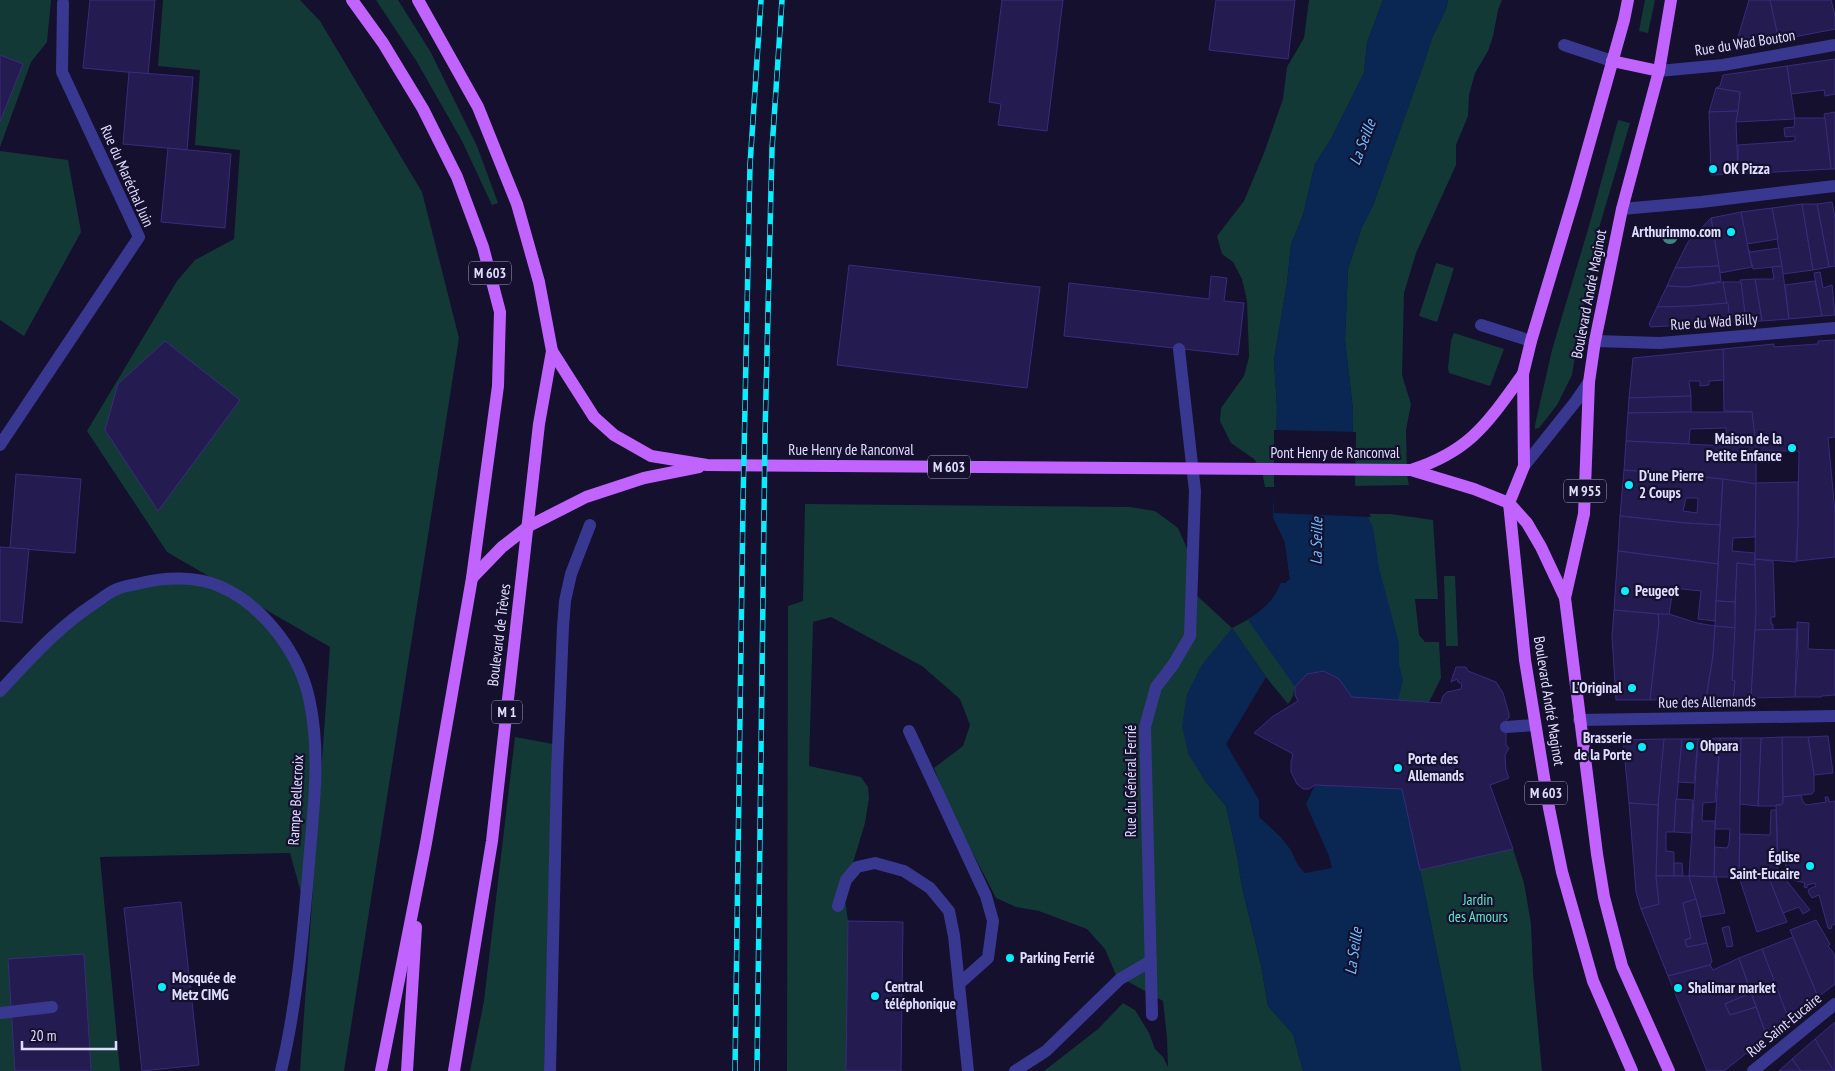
<svg xmlns="http://www.w3.org/2000/svg" width="1835" height="1071" font-family="'PT Sans Narrow',sans-serif">
  <rect width="100%" height="100%" fill="#14102e"/>
  <g fill="#133936">
    <path d="M0,0H51L47,42L31,62L0,147Z"/>
    <path d="M163,0H300L320,21L422,192L459,338L344,1071H300L330,647L167,552L87,431L177,281L195,260L234,239L240,150L195,145L200,70L158,66Z"/>
    <path d="M376,0H398L430,51L477,146L498,203L492,205L462,141L417,62Z"/>
    <path d="M1309,0H1383L1367,43L1364,73L1331,139L1315,164L1303,215L1291,245L1287,283L1274,360L1277,407L1275,487H1265L1262,471L1254,459L1231,443L1220,421L1221,408L1244,376L1249,357L1247,301L1242,279L1233,262L1222,254L1217,236L1244,201L1264,153L1283,99L1287,67L1304,38Z"/>
    <path d="M1448,0H1502L1498,10L1493,36L1488,51L1475,73L1469,95L1468,116L1456,145V165L1416,253L1404,293L1402,375L1411,404L1406,430L1407,475L1409,485L1352,486L1353,410L1345,340L1348,269L1362,227L1373,205L1422,69L1432,38L1446,9Z"/>
    <path d="M1645,0H1655L1648,33L1639,31Z"/>
    <path d="M1618,120L1630,123L1599,228L1587,284L1572,375L1557,405L1539,428L1535,429V425L1552,350L1589,226Z"/>
    <path d="M0,151L68,160L81,232L24,336L0,320Z"/>
    <path d="M1436,263L1454,268L1437,322L1419,316Z"/>
    <path d="M1454,333L1504,349L1490,386L1449,373L1448,368L1451,341Z"/>
    <path d="M805,504L1130,507L1155,511L1178,528L1193,562V592L1232,628C1254,617 1272,607 1281,583H1286L1290,579L1285,542L1273,517L1274,513L1390,514L1433,520L1438,599H1415L1419,635L1425,642H1439L1441,678L1429,702L1352,697L1339,679L1324,671C1314,673 1302,674 1296,686C1292,693 1296,694 1288,704L1266,677L1232,628L1188,753L1206,782L1226,806L1237,856L1242,887L1261,965L1268,1006L1293,1034L1303,1071H1044L1098,1029L1123,1003L1135,1010L1149,1033L1155,1049L1163,1057L1168,1067L1167,1038L1163,1001L1116,975L1105,949L1087,929L1039,911L1016,907L996,898L948,805L934,768L963,746L970,725L960,699L922,666L831,617L813,622L809,766L861,777L868,787L869,798L865,823L844,892L848,921L846,1071H787L788,606L803,601Z"/>
    <path d="M1444,576H1455L1458,646H1446Z"/>
    <path d="M186,578L248,603L295,659L314,735L305,907L290,853L100,857L120,1071H0V691L48,639L115,590Z"/>
    <path d="M515,737L553,744L544,1071H470L484,1001Z"/>
    <path d="M1513,849L1524,883L1531,924L1533,974L1542,1071H1461L1420,870Z"/>
  </g>
  <g fill="#0a2754">
    <path d="M1383,0H1448L1446,9L1432,38L1422,69L1373,205L1362,227L1348,269L1345,340L1353,410L1352,486L1373,527L1379,568L1399,643V664L1403,681L1398,700L1352,697L1339,679L1324,671L1307,674L1295,687L1248,620C1264,608 1273,602 1281,583H1286L1290,579L1285,542L1273,517L1277,407L1274,360L1287,283L1291,245L1303,215L1315,164L1331,139L1364,73L1367,43Z"/>
    <path d="M1232,628L1266,677L1226,744L1259,800V817C1270,827 1282,837 1290,849C1295,858 1297,866 1305,873L1332,868L1329,856L1306,804L1315,785L1402,789L1420,870L1461,1071H1303L1293,1034L1268,1006L1261,965L1242,887L1237,856L1226,806L1206,782L1188,753L1182,726L1187,694L1201,666Z"/>
  </g>
  <path fill="#14102e" d="M1274,430L1356,432L1355,485L1371,517L1274,513Z"/>
  <g fill="#241b50" stroke="#3a2b7e" fill-rule="evenodd">
    <path d="M90,0H155L148,74L83,68Z"/>
    <path d="M1002,0H1063L1047,131L998,125L1001,104L989,102Z"/>
    <path d="M1216,0H1295L1288,59L1209,50Z"/>
    <path d="M1749,0H1770L1779,40L1739,48L1736,44Z"/>
    <path d="M1770,0H1831L1835,16V29L1779,40Z"/>
    <path d="M0,55L23,64L0,122Z"/>
    <path d="M1835,59V94L1825,96L1824,90L1791,94L1787,66Z"/>
    <path d="M1787,66L1795,119L1736,122L1740,92L1716,88L1720,86L1723,75Z"/>
    <path d="M129,72L193,77L187,150L123,144Z"/>
    <path d="M1716,88L1740,92L1738,111L1709,112Z"/>
    <path d="M1738,111L1736,122L1738,174L1711,175L1709,112Z"/>
    <path d="M1835,112V169H1831L1824,114Z"/>
    <path d="M1795,118H1825L1831,169L1738,174V145L1795,141V136L1785,137L1784,128L1794,127Z"/>
    <path d="M168,148L231,154L225,228L161,222Z"/>
    <path d="M1832,202L1835,218V266L1829,267L1817,204Z"/>
    <path d="M1802,204L1813,270L1783,274L1772,208Z"/>
    <path d="M1802,204H1817L1829,267L1813,270Z"/>
    <path d="M1772,208L1778,239L1747,244L1741,212Z"/>
    <path d="M1741,212L1752,267L1720,273L1711,218Z"/>
    <path d="M1711,218L1719,266L1675,268L1688,242Z"/>
    <path d="M1748,248L1750,252L1779,248L1782,266L1753,269Z"/>
    <path d="M849,265L1040,287L1027,388L837,365Z"/>
    <path d="M1719,266L1721,281L1687,287L1667,286L1675,268Z"/>
    <path d="M1782,266L1789,319L1762,321L1755,279H1774L1772,267Z"/>
    <path d="M1820,272L1823,288L1832,285L1835,315L1822,316L1814,273Z"/>
    <path d="M1211,276L1227,278L1224,301L1244,303L1238,355L1064,336L1069,283L1209,299Z"/>
    <path d="M1755,279L1762,321H1746L1740,280Z"/>
    <path d="M1815,281L1822,316L1789,319L1785,285Z"/>
    <path d="M1723,282L1728,303L1691,306L1657,307L1667,286L1687,287Z"/>
    <path d="M1723,282H1741L1746,321L1730,322Z"/>
    <path d="M1728,303L1730,322L1651,327L1649,324L1657,307L1691,306Z"/>
    <path d="M1835,340V437L1828,438L1835,512V557L1797,561L1799,451H1756L1752,412L1724,411L1723,349L1774,344V347L1818,344V341Z"/>
    <path d="M165,341L240,400L158,511L105,430L118,384Z"/>
    <path d="M1723,349L1724,380L1709,381V385L1700,386V381H1689L1691,396L1629,398L1633,358Z"/>
    <path d="M1691,396V412L1628,413L1629,398Z"/>
    <path d="M1691,412H1752L1756,445L1727,446L1726,428L1690,429L1689,444L1626,441L1628,413Z"/>
    <path d="M1626,441L1727,446L1756,445V484L1706,477L1624,470Z"/>
    <path d="M1624,470L1723,479L1720,525L1685,523L1620,516ZM1686,498H1698L1697,513L1683,511Z"/>
    <path d="M16,474L81,479L75,553L10,548Z"/>
    <path d="M1723,479L1756,484L1755,537L1733,538L1732,551L1755,553V565L1737,563L1735,602L1716,601Z"/>
    <path d="M1798,482V525L1796,562L1755,559L1756,483Z"/>
    <path d="M1620,516L1685,523L1720,525L1718,564L1618,551Z"/>
    <path d="M0,547L29,549L22,623L0,621Z"/>
    <path d="M1618,551L1718,564L1715,621L1698,619L1701,591L1673,588L1669,615L1614,610Z"/>
    <path d="M1755,559L1773,561L1775,617H1771V624H1773V630H1755Z"/>
    <path d="M1737,563L1755,565L1756,611L1751,698L1733,699L1735,681L1732,680Z"/>
    <path d="M1716,601L1735,602V628L1715,626Z"/>
    <path d="M1614,610L1658,614L1659,622L1650,700H1616L1612,636Z"/>
    <path d="M1658,614H1669L1697,623L1715,626L1713,656L1706,699L1650,700L1659,622Z"/>
    <path d="M1797,622L1809,623L1808,649L1835,650V695L1822,696L1821,697H1795L1798,656Z"/>
    <path d="M1715,626L1735,628L1732,680L1735,681L1733,699H1706L1713,656Z"/>
    <path d="M1797,629L1795,697L1751,698L1755,630Z"/>
    <path d="M1456,667H1466L1468,671L1496,682L1503,693L1509,714V718L1506,720V745L1509,748L1505,755L1506,770L1509,778L1490,785L1513,849L1420,870L1402,789L1315,785L1309,789H1303L1297,784L1291,772V762L1293,754L1254,733L1272,717L1298,701L1295,695V687L1307,674L1324,671L1339,679L1352,697L1441,703L1443,696L1447,692L1461,689L1462,684L1458,682L1457,679L1451,682Z"/>
    <path d="M1828,736L1833,773L1814,775L1808,737Z"/>
    <path d="M1782,737H1808L1814,775V791L1812,794L1783,797Z"/>
    <path d="M1782,737L1783,803L1781,805H1776V806H1758L1761,738Z"/>
    <path d="M1720,738H1741L1739,877H1714L1715,847L1727,848L1729,844L1730,829H1715Z"/>
    <path d="M1720,738L1715,802L1703,803L1702,821H1715L1714,877L1689,876L1698,739Z"/>
    <path d="M1741,738H1761L1758,806L1740,804Z"/>
    <path d="M1664,739H1682L1674,832H1666V851L1674,852V876H1656L1659,783Z"/>
    <path d="M1664,739L1658,805L1629,803L1623,740Z"/>
    <path d="M1682,739H1698L1694,783L1678,782Z"/>
    <path d="M1801,795L1803,802L1807,805L1826,802L1825,797H1828L1829,802L1835,801V924L1832,925L1831,929L1828,928L1819,895L1812,898L1808,892L1809,889L1816,886L1815,883L1807,885V888L1804,887L1805,883L1793,880L1786,874L1785,857H1778L1776,805H1781L1783,803V797Z"/>
    <path d="M1676,799L1693,800L1691,833L1674,832Z"/>
    <path d="M1629,803L1658,805L1656,876L1659,904L1641,909L1636,892Z"/>
    <path d="M1771,810H1776L1778,878L1739,877L1740,834L1770,835Z"/>
    <path d="M1674,863H1682L1683,876H1674Z"/>
    <path d="M1656,876H1689L1696,899L1683,903L1691,938L1685,940L1687,947L1707,943L1712,961L1710,965L1668,976L1641,909L1659,904Z"/>
    <path d="M1689,876L1716,877L1725,913L1701,917Z"/>
    <path d="M1739,877L1769,878L1787,922L1757,932Z"/>
    <path d="M1778,877L1787,881L1810,910L1803,914L1799,907L1783,913L1769,878H1778Z"/>
    <path d="M1696,899L1707,943L1687,947L1685,940L1691,938L1683,903Z"/>
    <path d="M181,902L199,1065L142,1071L124,908Z"/>
    <path d="M1816,920L1830,944L1828,946L1835,955V984L1818,997L1790,930Z"/>
    <path d="M848,921L903,922L901,1071H846Z"/>
    <path d="M1729,926L1733,946L1727,947L1722,928Z"/>
    <path d="M1793,937L1818,997L1789,1020L1762,949Z"/>
    <path d="M1762,949L1789,1020L1767,1037L1739,958Z"/>
    <path d="M84,954L91,1071H15L8,959Z"/>
    <path d="M1739,958L1751,993L1725,1004L1730,1015L1756,1007L1767,1037L1724,1071H1707L1668,976L1710,965L1713,970Z"/>
    <path d="M1751,993L1756,1007L1730,1015L1725,1004Z"/>
    <path d="M1835,1022V1071H1833L1815,1039Z"/>
    <path d="M1815,1039L1833,1070V1071H1801L1792,1059Z"/>
    <path d="M1792,1059L1801,1071H1779Z"/>
  </g>
  <g fill="none" stroke-linecap="round" stroke-linejoin="round">
    <g stroke="#393890" stroke-width="12">
      <path d="M1564,45L1612,61"/>
      <path d="M1659,71L1723,65L1835,45"/>
      <path d="M1622,209L1701,202L1835,186"/>
      <path d="M1481,325L1531,341"/>
      <path d="M1595,341L1660,343L1835,328"/>
      <path d="M0,445L139,237L62,72L63,3"/>
      <path d="M1524,466L1576,401L1589,382"/>
      <path d="M0,691C30,659 58,627 95,603C101,599 108,593 115,590C122,586 133,585 141,583C165,577 196,576 219,586C264,605 301,655 310,703C321,756 313,810 309,864C303,933 297,1004 281,1071"/>
      <path d="M1579,720L1835,716"/>
      <path d="M1506,727L1535,725"/>
      <path d="M909,731L986,896L993,921L988,958L960,983"/>
      <path d="M838,906L846,880L857,867L875,863L904,871L930,888L949,911L954,936L968,1071"/>
      <path d="M0,1013L52,1007"/>
      <path d="M1152,1015L1145,727L1156,687L1173,665L1190,636L1195,491L1179,349"/>
      <path d="M550,1071L557,772L563,627L565,601L571,574L590,525"/>
      <path d="M1015,1071L1046,1051L1120,979L1151,961"/>
      <path d="M1753,1071L1835,1004"/>
    </g>
    <g stroke="#c164ff" stroke-width="12">
      <path d="M352,0L383,43L423,109L457,177L483,247L500,312L498,386L472,578L426,843L381,1071"/>
      <path d="M418,0L478,107L517,204L539,282L552,351L539,424L492,841L454,1071"/>
      <path d="M1628,0L1624,20L1575,194L1531,341L1523,374L1524,466L1509,503L1525,660L1549,808L1562,872L1593,981L1632,1071"/>
      <path d="M1612,61L1659,71"/>
      <path d="M552,351L594,417L614,435L651,456L707,465L1411,470L1474,489L1509,503L1527,523L1541,547L1565,598L1597,854L1604,897L1622,966L1669,1071"/>
      <path d="M1411,470C1471,451 1488,422 1523,374"/>
      <path d="M472,578L502,547L529,526L586,497L644,478L699,467"/>
      <path d="M1565,598L1584,514L1589,382L1595,341L1622,209L1659,71L1671,0"/>
      <path d="M407,1071L416,927"/>
    </g>
    <defs>
      <g id="rail">
        <path d="M735,1071L743,504L750,165L761,0"/>
        <path d="M757,1071L765,435L772,149L782,0"/>
      </g>
    </defs>
    <use href="#rail" stroke="#09edff" stroke-width="5.5"/>
    <use href="#rail" stroke="#14102e" stroke-width="4" stroke-dasharray="11" stroke-linecap="butt"/>
  </g>
  <circle fill="#3e8780" cx="1670" cy="236" r="8"/>
  <g fill="#09edff" stroke="#14102e" stroke-width="2">
    <circle cx="1713" cy="169" r="5"/>
    <circle cx="1731" cy="232" r="5"/>
    <circle cx="1792" cy="448" r="5"/>
    <circle cx="1629" cy="485" r="5"/>
    <circle cx="1625" cy="591" r="5"/>
    <circle cx="1632" cy="688" r="5"/>
    <circle cx="1690" cy="746" r="5"/>
    <circle cx="1642" cy="747" r="5"/>
    <circle cx="1398" cy="768" r="5"/>
    <circle cx="1810" cy="866" r="5"/>
    <circle cx="1010" cy="958" r="5"/>
    <circle cx="162" cy="987" r="5"/>
    <circle cx="1678" cy="988" r="5"/>
    <circle cx="875" cy="996" r="5"/>
  </g>
  <g text-anchor="middle" stroke-width="4.5" stroke-linejoin="round" paint-order="stroke">
    <g fill="#14102e" stroke="#a3a0c0" stroke-width="1">
      <rect x="469" y="261.5" width="42" height="23" rx="4"/>
      <rect x="928" y="455.5" width="42" height="23" rx="4"/>
      <rect x="1564" y="479.5" width="42" height="23" rx="4"/>
      <rect x="492" y="700.5" width="30" height="23" rx="4"/>
      <rect x="1525" y="781.5" width="42" height="23" rx="4"/>
    </g>
    <g font-size="14" font-weight="bold" fill="#e0ddff">
      <text x="490" y="278">M 603</text>
      <text x="949" y="472">M 603</text>
      <text x="1585" y="496">M 955</text>
      <text x="507" y="717">M 1</text>
      <text x="1546" y="798">M 603</text>
    </g>
    <g font-size="15" fill="#e0ddff" stroke="#14102e">
      <text transform="translate(1745 43) rotate(-9)" y="5">Rue du Wad Bouton</text>
      <text transform="translate(127 176) rotate(66)" y="5">Rue du Maréchal Juin</text>
      <text transform="translate(1589 294) rotate(-79)" y="5">Boulevard André Maginot</text>
      <text transform="translate(1714 322) rotate(-4)" y="5">Rue du Wad Billy</text>
      <text x="851" y="455">Rue Henry de Ranconval</text>
      <text x="1335" y="458">Pont Henry de Ranconval</text>
      <text transform="translate(499 635) rotate(-83)" y="5">Boulevard de Trèves</text>
      <text transform="translate(1549 701) rotate(81)" y="5">Boulevard André Maginot</text>
      <text transform="translate(1707 702) rotate(-1)" y="5">Rue des Allemands</text>
      <text transform="translate(1131 781) rotate(-90)" y="5">Rue du Général Ferrié</text>
      <text transform="translate(296 800) rotate(-87)" y="5">Rampe Bellecroix</text>
      <text transform="translate(1784 1025) rotate(-39)" y="5">Rue Saint-Eucaire</text>
    </g>
    <g font-size="15" font-weight="bold" fill="#e0ddff" stroke="#14102e" text-anchor="start">
      <text x="1723" y="174">OK Pizza</text>
      <text x="1721" y="237" text-anchor="end">Arthurimmo.com</text>
      <text x="1782" y="444" text-anchor="end">Maison de la<tspan x="1782" dy="17">Petite Enfance</tspan></text>
      <text x="1639" y="481">D'une Pierre<tspan x="1639" dy="17">2 Coups</tspan></text>
      <text x="1635" y="596">Peugeot</text>
      <text x="1622" y="693" text-anchor="end">L'Original</text>
      <text x="1632" y="743" text-anchor="end">Brasserie<tspan x="1632" dy="17">de la Porte</tspan></text>
      <text x="1700" y="751">Ohpara</text>
      <text x="1408" y="764">Porte des<tspan x="1408" dy="17">Allemands</tspan></text>
      <text x="1800" y="862" text-anchor="end">Église<tspan x="1800" dy="17">Saint-Eucaire</tspan></text>
      <text x="1020" y="963">Parking Ferrié</text>
      <text x="172" y="983">Mosquée de<tspan x="172" dy="17">Metz CIMG</tspan></text>
      <text x="885" y="992">Central<tspan x="885" dy="17">téléphonique</tspan></text>
      <text x="1688" y="993">Shalimar market</text>
    </g>
    <g font-size="15" fill="#60e8c3" stroke="#14102e">
      <text x="1478" y="905">Jardin<tspan x="1478" dy="17">des Amours</tspan></text>
    </g>
    <g font-size="16" font-style="italic" fill="#6bbeff" stroke="#14102e">
      <text transform="translate(1362 142) rotate(-69)" y="6">La Seille</text>
      <text transform="translate(1316 541) rotate(-89)" y="6">La Seille</text>
      <text transform="translate(1353 951) rotate(-82)" y="6">La Seille</text>
    </g>
  </g>
  <path d="M22 1041v8h94v-8" fill="none" stroke="#e0ddff" stroke-width="2.5"/>
  <text x="30" y="1041" font-size="15" fill="#e0ddff" stroke="#14102e" stroke-width="4" paint-order="stroke">20 m</text>
</svg>
